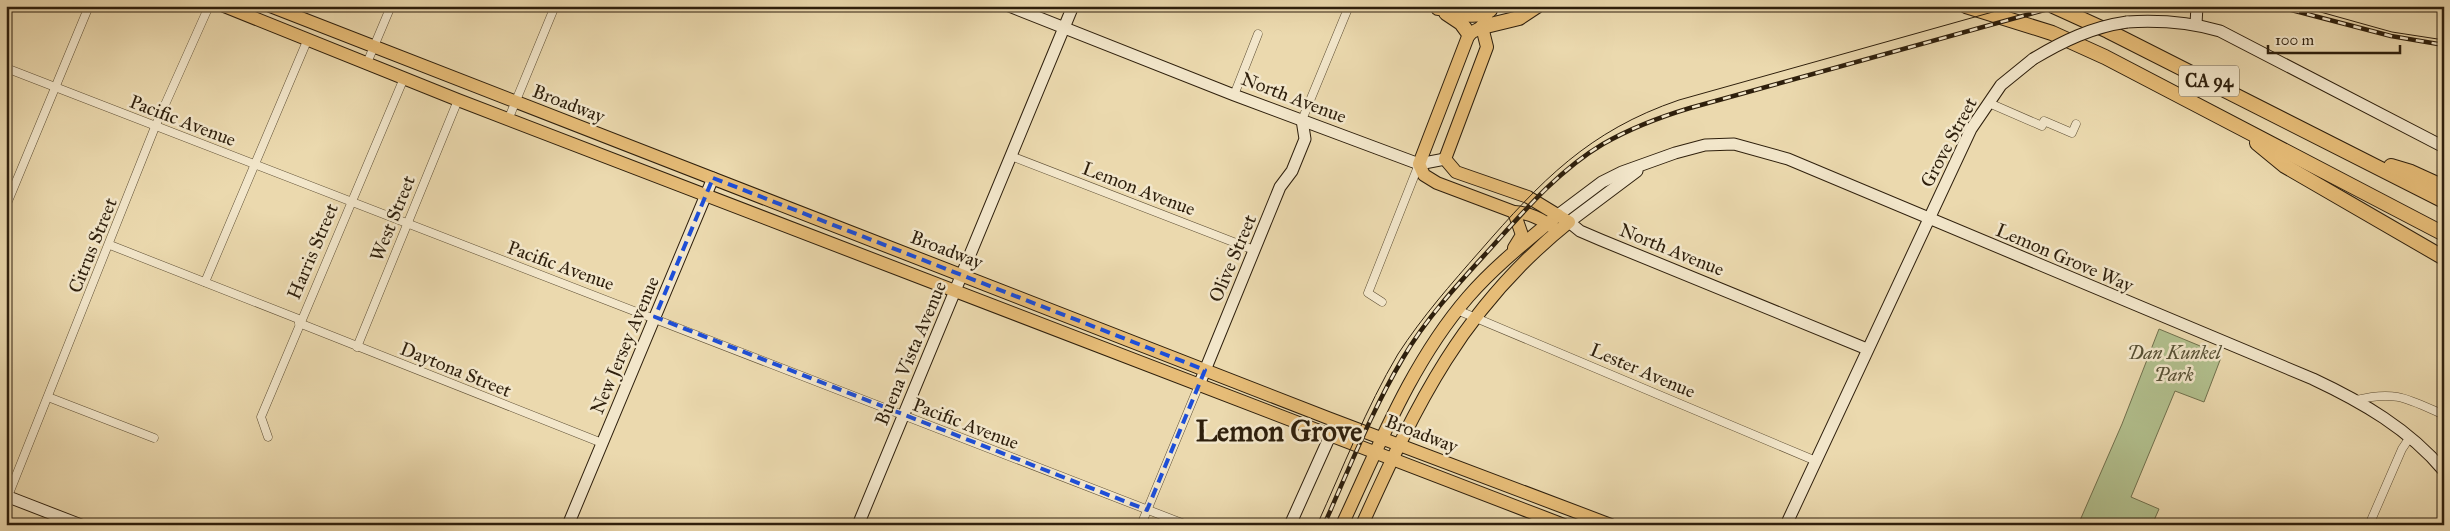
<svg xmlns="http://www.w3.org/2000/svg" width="2450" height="531" font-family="'IM FELL Great Primer',serif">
  <rect width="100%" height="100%" fill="#ebd9ae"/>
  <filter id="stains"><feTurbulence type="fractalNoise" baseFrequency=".004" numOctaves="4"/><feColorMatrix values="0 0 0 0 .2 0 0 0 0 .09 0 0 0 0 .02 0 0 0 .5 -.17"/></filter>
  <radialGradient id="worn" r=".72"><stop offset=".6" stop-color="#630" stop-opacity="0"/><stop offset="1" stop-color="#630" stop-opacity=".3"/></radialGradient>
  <path fill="#b2c08e" stroke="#70704d" d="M2159,329L2222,355L2204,402L2175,391L2131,497L2159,509L2152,525H2078L2122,424Z"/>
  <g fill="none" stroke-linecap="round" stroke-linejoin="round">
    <defs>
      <g id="street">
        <path d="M367,63L391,6"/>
        <path d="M6,68L1187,525"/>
        <path d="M1234,95L1258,34"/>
        <path d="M1989,103L2042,126L2044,121L2072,133L2076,124"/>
        <path d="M508,120L555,6"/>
        <path d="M1302,120L1349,6"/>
        <path d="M1011,156L1254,250"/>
        <path d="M6,206L89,6"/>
        <path d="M110,245L301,320"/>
        <path d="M205,282L307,41"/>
        <path d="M1382,302L1368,293L1419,164"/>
        <path d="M1457,310L1816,461"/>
        <path d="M299,323L602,443"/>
        <path d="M357,347L458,100"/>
        <path d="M48,397L154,438"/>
        <path d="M2356,400C2396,390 2408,399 2444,415"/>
        <path d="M268,437L261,417L404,78"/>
        <path d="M8,496L155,127L209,6"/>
        <path d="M1141,525L1199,385"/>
        <path d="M2369,525L2402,449L2410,437"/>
      </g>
      <g id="secondary">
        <path d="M1009,6L1234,95L1419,164L1445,159"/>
        <path d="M2127,22C2159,20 2189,22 2220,31L2444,147"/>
        <path d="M2196,24L2197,6"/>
        <path d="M1637,171L1569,222L1580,231L1601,240L1867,349"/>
        <path d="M1558,215L1602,182L1622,172L1675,153L1705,145L1734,144L1788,159L2313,379C2362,402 2409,429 2444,471"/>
        <path d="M1199,385L1280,187L1292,171L1305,139L1302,120"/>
        <path d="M6,496L81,525"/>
        <path d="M568,525L713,178"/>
        <path d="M858,525L1073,6"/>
        <path d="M1290,525L1330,436"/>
        <path d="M1786,525L1971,129L2001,85L2033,59"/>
      </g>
      <g id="primary">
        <path d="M224,6L458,100L1564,525"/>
        <path d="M270,6L1328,418L1611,525"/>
        <path d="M1478,29L1469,34L1419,164L1424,175L1437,183L1514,212C1530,213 1541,219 1554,228"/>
        <path d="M1514,248L1522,235L1514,212"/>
        <path d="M1342,525C1379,446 1411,363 1468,297C1495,266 1527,241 1558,215"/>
        <path d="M1362,525C1417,403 1462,308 1569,222L1528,197L1456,172L1445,159L1487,47L1482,27L1486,18"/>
      </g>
      <g id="highway">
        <path d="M1966,6L2052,33L2105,57L2444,234"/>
        <path d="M2053,6L2108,31L2444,201"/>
        <path d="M1438,8C1459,8 1467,22 1490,10"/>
        <path d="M1446,13L1461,23L1469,34"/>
        <path d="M1482,27L1519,18L1537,6"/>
        <path d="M2257,143L2285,166L2444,258"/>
        <path d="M2391,166L2411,172L2444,187"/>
      </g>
    </defs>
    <use href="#street" stroke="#5d4e34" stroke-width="9"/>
    <use href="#secondary" stroke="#2e1f0c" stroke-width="13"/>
    <use href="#primary" stroke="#2e1f0c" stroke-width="14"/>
    <use href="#highway" stroke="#2e1f0c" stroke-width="16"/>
    <use href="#street" stroke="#f2e6ca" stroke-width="8"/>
    <use href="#secondary" stroke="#f2e6ca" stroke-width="11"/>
    <use href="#primary" stroke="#e6bc77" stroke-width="12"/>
    <use href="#highway" stroke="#e6bc77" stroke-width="14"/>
    <g stroke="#2e1f0c" stroke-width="1">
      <path d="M2299,6L2392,32L2444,40"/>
      <path d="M1317,525C1343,468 1366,408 1398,354C1422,317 1451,284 1480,251C1541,181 1588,131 1679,100L2014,6"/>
    </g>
    <defs>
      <g id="rail">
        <path d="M2276,6L2391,36L2444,45"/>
        <path d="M1324,525C1349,469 1372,410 1403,358C1427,317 1459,283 1490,249C1524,211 1559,170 1603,144C1631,128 1660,117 1690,108L2059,6"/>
      </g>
    </defs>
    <use href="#rail" stroke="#2e1f0c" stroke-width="4.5"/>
    <use href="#rail" stroke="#f2e6ca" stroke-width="2.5" stroke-dasharray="8" stroke-linecap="butt"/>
    <defs>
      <path id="secondary-bridge" d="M2033,59C2063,41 2092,27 2127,22"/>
    </defs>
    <use href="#secondary-bridge" stroke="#2e1f0c" stroke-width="13" stroke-linecap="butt"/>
    <use href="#secondary-bridge" stroke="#f2e6ca" stroke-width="11"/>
  </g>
  <path fill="none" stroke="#1d4ed8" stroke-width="4" stroke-dasharray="10 6" stroke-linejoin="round" d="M713,178L1205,370L1147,510L655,317Z"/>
  <g text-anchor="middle" stroke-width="5" stroke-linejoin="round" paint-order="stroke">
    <rect fill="#f2e6ca" stroke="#695b45" stroke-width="1" x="2179" y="65.5" width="60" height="31" rx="4"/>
    <g font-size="18" font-weight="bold" fill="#2e1f0c">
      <text x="2209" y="87">CA 94</text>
    </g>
    <g font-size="19" fill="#2e1f0c" stroke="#f2e6ca">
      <text transform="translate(1294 97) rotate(21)" y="7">North Avenue</text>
      <text transform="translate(569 103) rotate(21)" y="7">Broadway</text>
      <text transform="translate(183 120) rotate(21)" y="7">Pacific Avenue</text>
      <text transform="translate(1948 142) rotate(-62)" y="7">Grove Street</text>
      <text transform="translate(1139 188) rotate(21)" y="7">Lemon Avenue</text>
      <text transform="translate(392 218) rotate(-68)" y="7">West Street</text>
      <text transform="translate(92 245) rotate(-68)" y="7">Citrus Street</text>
      <text transform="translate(947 249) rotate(21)" y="7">Broadway</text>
      <text transform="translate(1672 249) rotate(22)" y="7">North Avenue</text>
      <text transform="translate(312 251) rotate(-67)" y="7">Harris Street</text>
      <text transform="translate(2065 257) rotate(23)" y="7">Lemon Grove Way</text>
      <text transform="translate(1232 258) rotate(-67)" y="7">Olive Street</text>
      <text transform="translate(561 265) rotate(20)" y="7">Pacific Avenue</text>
      <text transform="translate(624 345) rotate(-67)" y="7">New Jersey Avenue</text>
      <text transform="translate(910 353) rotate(-67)" y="7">Buena Vista Avenue</text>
      <text transform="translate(456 369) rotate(22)" y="7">Daytona Street</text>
      <text transform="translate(1643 370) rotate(23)" y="7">Lester Avenue</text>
      <text transform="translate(966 423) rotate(21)" y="7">Pacific Avenue</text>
      <text transform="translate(1422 433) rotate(21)" y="7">Broadway</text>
    </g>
    <g font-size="19" font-style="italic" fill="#564f33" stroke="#f2e6ca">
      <text x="2174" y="359">Dan Kunkel<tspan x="2174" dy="22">Park</tspan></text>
    </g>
    <g font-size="29" font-weight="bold" fill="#2e1f0c" stroke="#f2e6ca">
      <text x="1279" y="441">Lemon Grove</text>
    </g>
  </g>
  <rect width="2450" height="531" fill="none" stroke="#ebd9ae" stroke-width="25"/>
  <rect x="8" y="8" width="2435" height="516" fill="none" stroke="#2e1f0c" stroke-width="2.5"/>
  <rect x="12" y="12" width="2425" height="506" fill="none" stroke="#2e1f0c"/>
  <path d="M2268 45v8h132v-8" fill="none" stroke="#2e1f0c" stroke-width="2.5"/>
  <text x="2275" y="45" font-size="15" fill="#2e1f0c" stroke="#f2e6ca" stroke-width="4" paint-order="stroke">100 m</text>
  <rect width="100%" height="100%" filter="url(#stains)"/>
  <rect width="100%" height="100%" fill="url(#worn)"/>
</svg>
